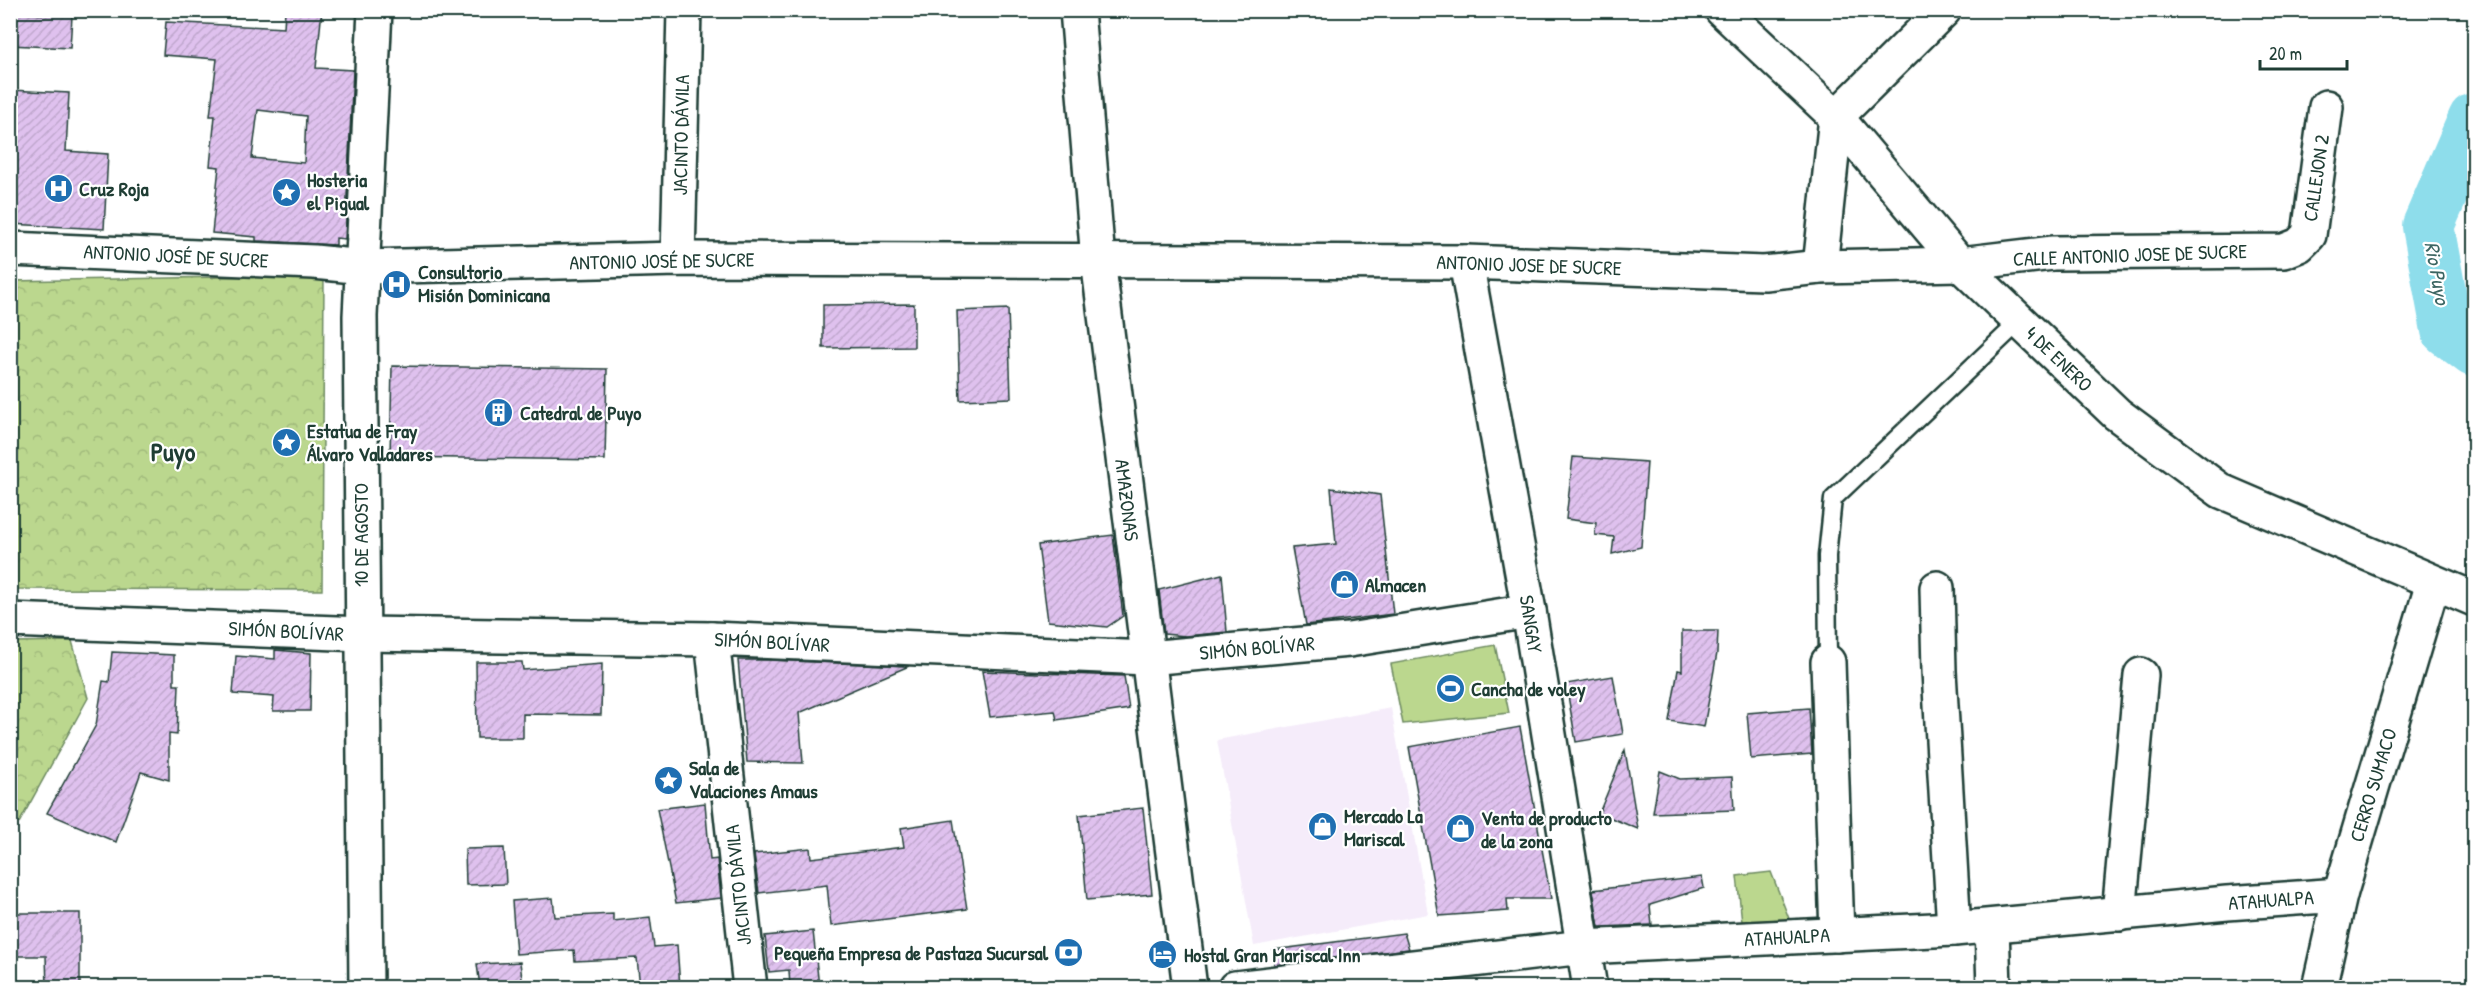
<svg xmlns="http://www.w3.org/2000/svg" width="2485" height="998" font-family="'Patrick Hand',sans-serif">
  <defs>
    <pattern id="park-crowns" width="20" height="18" patternUnits="userSpaceOnUse" patternTransform="scale(1.5)"><rect width="20" height="18" fill="#bbd78e"/><path d="M2 6a3 3 0 1 1 6 0M12 15a3 3 0 1 1 6 0" fill="none" stroke="#a0b97b"/></pattern>
    <pattern id="building-hatch" width="6" height="6" patternUnits="userSpaceOnUse" patternTransform="scale(1.5)"><rect width="6" height="6" fill="#dfc1ee"/><path d="M-1 1l2-2M0 6l6-6M5 7l2-2" fill="none" stroke="#bfa7cd"/></pattern>
  </defs>
  <rect width="100%" height="100%" fill="#fff"/>
  <filter id="ink" filterUnits="userSpaceOnUse"><feTurbulence type="fractalNoise" baseFrequency=".0167" numOctaves="2"/><feDisplacementMap in="SourceGraphic" scale="12" xChannelSelector="R" yChannelSelector="G"/><feConvolveMatrix kernelMatrix="1 2 1 2 8 2 1 2 1" color-interpolation-filters="sRGB"/></filter>
  <g filter="url(#ink)">
    <path fill="#f5ecfa" d="M1391,708L1428,914L1254,946L1217,740Z"/>
    <g fill="url(#park-crowns)" stroke="#6d8a61" stroke-width="1.5">
      <path d="M324,275L322,590L11,589L10,281Z"/>
      <path d="M72,641L88,698L19,823L10,820L11,642Z"/>
    </g>
    <g fill="#bbd78e" stroke="#6d8a61" stroke-width="1.5">
      <path d="M1495,645L1509,713L1403,724L1391,664Z"/>
      <path d="M1771,872L1793,929L1743,931L1737,876Z"/>
    </g>
    <g fill="none" stroke-linecap="round" stroke-linejoin="round">
      <path stroke="#8eddeb" stroke-width="52" d="M2474,119L2428,226L2447,330L2474,351"/>
    </g>
    <g fill="url(#building-hatch)" stroke="#1f3d34" stroke-width="1.5" fill-rule="evenodd">
      <path d="M285,10H322L316,68L353,70L345,239L336,238V245L256,241V237L212,233L219,167L210,166L215,116H210L217,59L163,55L166,22L284,28ZM258,110L306,116L304,163L252,158Z"/>
      <path d="M10,13L72,16L70,48L10,45Z"/>
      <path d="M10,90L69,93L66,151L108,154L104,229L10,224Z"/>
      <path d="M914,304V347L823,348V305Z"/>
      <path d="M1008,309L1011,398L960,400L957,311Z"/>
      <path d="M392,366L607,369L605,460L390,457Z"/>
      <path d="M1573,457L1647,462L1641,547L1612,554L1614,537L1595,535L1596,523L1566,519Z"/>
      <path d="M1331,488L1380,495L1393,614L1306,625L1292,548L1336,544Z"/>
      <path d="M1113,535L1123,616L1107,627L1048,621L1038,545Z"/>
      <path d="M1222,574L1227,632L1186,636L1164,634L1159,590Z"/>
      <path d="M1682,631H1718L1717,653L1704,727L1669,721L1678,670L1682,671Z"/>
      <path d="M275,650L311,653L310,711H273L274,697L233,694L236,656L275,659Z"/>
      <path d="M112,652L174,655V685H179L177,735L169,734V780L141,772L116,842L47,813L96,725L103,681L109,682Z"/>
      <path d="M738,660H768L909,666L799,713L803,763L747,762Z"/>
      <path d="M476,662H522L523,670L602,664L601,715L523,714V738H477Z"/>
      <path d="M982,671L1124,676L1129,709L1057,720L1055,711L990,717Z"/>
      <path d="M1613,676L1623,734L1576,742L1566,684Z"/>
      <path d="M1809,708L1812,754L1751,759L1747,713Z"/>
      <path d="M1520,727L1551,899H1507L1508,911L1439,916L1409,747Z"/>
      <path d="M1625,750L1638,829L1599,813Z"/>
      <path d="M1660,771L1680,779L1732,777L1734,810L1653,813Z"/>
      <path d="M705,803L710,860L717,859L721,898L676,903L657,809Z"/>
      <path d="M1143,808L1152,894L1087,900L1079,815Z"/>
      <path d="M953,820L967,909L831,926L827,885L759,893L754,854L810,848L811,858L904,847L901,828Z"/>
      <path d="M504,848L506,884L466,885L465,849Z"/>
      <path d="M1702,877L1704,888L1650,905L1652,925L1599,927L1593,890Z"/>
      <path d="M553,898L555,917L613,914V921L650,917L654,947L677,945L680,987H640L637,958L575,961L574,950L516,954L512,901Z"/>
      <path d="M10,913H80V987H47L46,956H10Z"/>
      <path d="M813,931L819,987H790L789,970L769,972L765,936Z"/>
      <path d="M1404,933L1409,949L1274,965L1273,950Z"/>
      <path d="M520,962L523,987H480L477,964Z"/>
    </g>
    <g fill="none" stroke-linecap="round" stroke-linejoin="round">
      <defs>
        <path id="service" d="M1828,662L1827,556L1833,499L2020,321"/>
        <g id="minor">
          <path d="M1077,10L1098,260L1190,988"/>
          <path d="M1722,10L1836,117L1960,264L2117,414L2221,491L2474,599"/>
          <path d="M10,249L314,262L364,267L678,259L1466,262L1764,273L1820,267L1960,264L2053,253L2284,251L2299,245L2309,235L2326,107"/>
          <path d="M678,259L684,10"/>
          <path d="M1466,262L1529,611L1590,988"/>
          <path d="M1820,267L1836,117L1944,10"/>
          <path d="M1937,588L1939,671L1954,929"/>
          <path d="M10,620L363,634L712,639L1147,658L1349,640L1529,611"/>
          <path d="M712,639L750,988"/>
          <path d="M1828,662L1837,935"/>
          <path d="M2340,895L2433,583"/>
          <path d="M2119,914L2141,675"/>
          <path d="M1992,926L1994,988"/>
          <path d="M366,988L360,316L375,10"/>
        </g>
        <path id="tertiary" d="M1235,988L1583,947L1954,929L2227,903L2340,895L2319,988"/>
      </defs>
      <use href="#service" stroke="#1f3d34" stroke-width="21"/>
      <use href="#minor" stroke="#1f3d34" stroke-width="38"/>
      <use href="#tertiary" stroke="#1f3d34" stroke-width="38"/>
      <use href="#service" stroke="#fff" stroke-width="16"/>
      <use href="#minor" stroke="#fff" stroke-width="33"/>
      <use href="#tertiary" stroke="#fff" stroke-width="33"/>
    </g>
  </g>
  <defs>
    <symbol id="hospital-disc" viewBox="-11 -11 22 22"><circle r="9.5" fill="#1f6fb2" stroke="#fff"/><path d="M-5-5h3v3.5h4V-5h3V5h-3V1.5h-4V5h-3Z" fill="#fff"/></symbol>
    <symbol id="sight-disc" viewBox="-11 -11 22 22"><circle r="9.5" fill="#1f6fb2" stroke="#fff"/><path d="M0-6L1.8-2.2L6-1.7L2.9 1.2L3.7 5.4L0 3.3L-3.7 5.4L-2.9 1.2L-6-1.7L-1.8-2.2Z" fill="#fff"/></symbol>
    <symbol id="building-disc" viewBox="-11 -11 22 22"><circle r="9.5" fill="#1f6fb2" stroke="#fff"/><path d="M-4-6H4V6H1V3H-1V6H-4ZM-2.5-4.3h1.7v1.8h-1.7ZM.8-4.3h1.7v1.8H.8ZM-2.5-1h1.7V.8h-1.7ZM.8-1h1.7V.8H.8Z" fill="#fff"/></symbol>
    <symbol id="shop-disc" viewBox="-11 -11 22 22"><circle r="9.5" fill="#1f6fb2" stroke="#fff"/><path d="M-5-2.5h2.3a2.7 3.5 0 0 1 5.4 0H5L5.5 6h-11ZM-1.5-2.5h3a1.5 2.3 0 0 0-3 0Z" fill="#fff"/></symbol>
    <symbol id="stadium-disc" viewBox="-11 -11 22 22"><circle r="9.5" fill="#1f6fb2" stroke="#fff"/><path d="M0-5a6.5 5 0 1 0 0 10a6.5 5 0 1 0 0-10ZM-3.5-1.8h7v3.6h-7Z" fill="#fff"/></symbol>
    <symbol id="bank-disc" viewBox="-11 -11 22 22"><circle r="9.5" fill="#1f6fb2" stroke="#fff"/><path d="M-6-4H6V4H-6ZM0-2.3a2.3 2.3 0 1 0 0 4.6a2.3 2.3 0 1 0 0-4.6Z" fill="#fff"/></symbol>
    <symbol id="hotel-disc" viewBox="-11 -11 22 22"><circle r="9.5" fill="#1f6fb2" stroke="#fff"/><path d="M-6-4.5h1.5V1H6V5H4.5V3h-9V5H-6ZM-4 0a1.8 1.8 0 1 1 3.6 0ZM.5 0V-2.5h3Q6-2.5 6 0Z" fill="#fff"/></symbol>
  </defs>
  <g fill-rule="evenodd">
    <use href="#hospital-disc" x="42" y="172" width="33" height="33"/>
    <use href="#sight-disc" x="270" y="176" width="33" height="33"/>
    <use href="#hospital-disc" x="380" y="268" width="33" height="33"/>
    <use href="#building-disc" x="482" y="396" width="33" height="33"/>
    <use href="#sight-disc" x="270" y="426" width="33" height="33"/>
    <use href="#shop-disc" x="1328" y="568" width="33" height="33"/>
    <use href="#stadium-disc" x="1434" y="672" width="33" height="33"/>
    <use href="#sight-disc" x="652" y="764" width="33" height="33"/>
    <use href="#shop-disc" x="1306" y="810" width="33" height="33"/>
    <use href="#shop-disc" x="1444" y="812" width="33" height="33"/>
    <use href="#bank-disc" x="1052" y="936" width="33" height="33"/>
    <use href="#hotel-disc" x="1146" y="938" width="33" height="33"/>
  </g>
  <g text-anchor="middle" stroke-width="4.5" stroke-linejoin="round" paint-order="stroke">
    <g font-size="20" fill="#1f3d34" stroke="#fff">
      <text transform="translate(681 135) rotate(-89)" y="7">JACINTO DÁVILA</text>
      <text transform="translate(2316 178) rotate(-82)" y="7">CALLEJON 2</text>
      <text transform="translate(2130 255) rotate(-2)" y="7">CALLE ANTONIO JOSE DE SUCRE</text>
      <text transform="translate(176 256) rotate(3)" y="7">ANTONIO JOSÉ DE SUCRE</text>
      <text transform="translate(662 261) rotate(-1)" y="7">ANTONIO JOSÉ DE SUCRE</text>
      <text transform="translate(1529 265) rotate(2)" y="7">ANTONIO JOSE DE SUCRE</text>
      <text transform="translate(2059 359) rotate(44)" y="7">4 DE ENERO</text>
      <text transform="translate(1127 500) rotate(83)" y="7">AMAZONAS</text>
      <text transform="translate(361 535) rotate(-90)" y="7">10 DE AGOSTO</text>
      <text transform="translate(1531 624) rotate(81)" y="7">SANGAY</text>
      <text transform="translate(286 631) rotate(3)" y="7">SIMÓN BOLÍVAR</text>
      <text transform="translate(772 642) rotate(3)" y="7">SIMÓN BOLÍVAR</text>
      <text transform="translate(1257 648) rotate(-5)" y="7">SIMÓN BOLÍVAR</text>
      <text transform="translate(2373 785) rotate(-73)" y="7">CERRO SUMACO</text>
      <text transform="translate(738 885) rotate(-96)" y="7">JACINTO DÁVILA</text>
      <text transform="translate(2271 900) rotate(-4)" y="7">ATAHUALPA</text>
      <text transform="translate(1787 937) rotate(-3)" y="7">ATAHUALPA</text>
    </g>
    <g font-size="20" font-weight="bold" fill="#1f3d34" stroke="#fff" text-anchor="start">
      <text x="307" y="187">Hosteria<tspan x="307" dy="23">el Pigual</tspan></text>
      <text x="79" y="196">Cruz Roja</text>
      <text x="418" y="279">Consultorio<tspan x="418" dy="23">Misión Dominicana</tspan></text>
      <text x="520" y="420">Catedral de Puyo</text>
      <text x="307" y="438">Estatua de Fray<tspan x="307" dy="23">Álvaro Valladares</tspan></text>
      <text x="1365" y="592">Almacen</text>
      <text x="1471" y="696">Cancha de voley</text>
      <text x="689" y="775">Sala de<tspan x="689" dy="23">Valaciones Amaus</tspan></text>
      <text x="1344" y="823">Mercado La<tspan x="1344" dy="23">Mariscal</tspan></text>
      <text x="1481" y="825">Venta de producto<tspan x="1481" dy="23">de la zona</tspan></text>
      <text x="1048" y="960" text-anchor="end">Pequeña Empresa de Pastaza Sucursal</text>
      <text x="1184" y="962">Hostal Gran Mariscal Inn</text>
    </g>
    <g font-size="21" font-style="italic" fill="#3b6562" stroke="#fff">
      <text transform="translate(2437 273) rotate(80)" y="7">Rio Puyo</text>
    </g>
    <g font-size="26" font-weight="bold" fill="#1f3d34" stroke="#fff">
      <text x="173" y="461">Puyo</text>
    </g>
  </g>
  <rect width="2485" height="998" fill="none" stroke="#fff" stroke-width="36"/>
  <rect x="18" y="18" width="2449" height="962" fill="none" stroke="#1f3d34" stroke-width="2" filter="url(#ink)"/>
  <path d="M2260 60v9h87v-9" fill="none" stroke="#1f3d34" stroke-width="3"/>
  <text x="2269" y="60" font-size="18" fill="#1f3d34" stroke="#ffffff" stroke-width="4.5" paint-order="stroke">20 m</text>
</svg>
